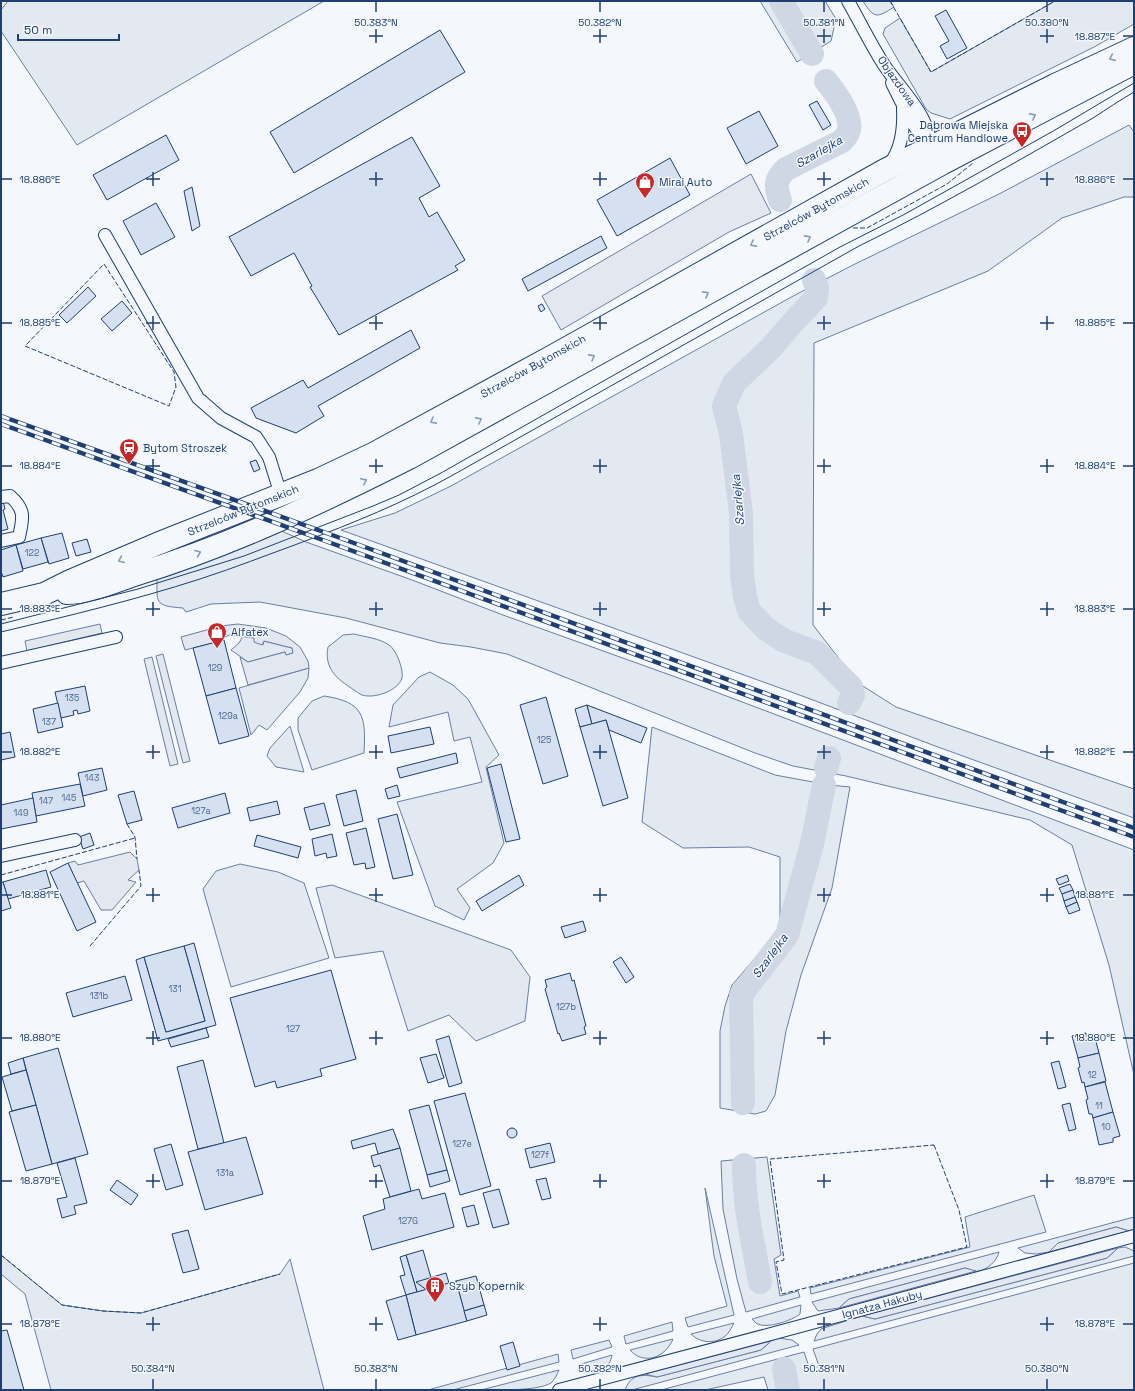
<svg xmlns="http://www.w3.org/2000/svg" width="1135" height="1391" font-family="'Space Grotesk',sans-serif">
  <rect width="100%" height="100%" fill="#f4f7fb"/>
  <g fill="#e3e9f0" stroke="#687fa3">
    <path d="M8,1H324L77,145L1,31V10Z"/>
    <path d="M760,1H825L836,19L831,41L797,62Z"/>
    <path d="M863,1H890L894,7C877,18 874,19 863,1Z"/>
    <path d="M1055,1H1134V24L1096,46L950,119L931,113L926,109L883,34L885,28L900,18L931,72Z"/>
    <path d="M1129,125L1134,132V197H1124L1062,218L988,271L814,343L813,625L858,683L896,707L1134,789V818L938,747L805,697L341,530L395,513L451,486L795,295L853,265L1001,193Z"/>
    <path d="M275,528L306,542L412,580L503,615L684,680L1134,850V1075L1109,965L1072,845L1030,820L846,776L793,766L755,753L507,654L471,647L440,643L346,618L260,602L211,604L186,612L183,608C154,606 157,603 157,577Z"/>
    <path d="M354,634C365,637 379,638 389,645C396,649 404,670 402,678C398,691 374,699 362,695C356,692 350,687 344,683C331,674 325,662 328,647L343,635Z"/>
    <path d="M243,636L255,638L263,645L264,641L292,648L293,653L286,655L285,652L248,662L231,650L239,643Z"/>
    <path d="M309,668L308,678L300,692L267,730L259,725L251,735L239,688Z"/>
    <path d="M430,672L453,685L468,699L499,755L486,767L504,843L493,863L457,889L470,908L464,920L435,906L397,802L482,782L470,737L454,741L448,712L389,727L393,705L419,677Z"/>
    <path d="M324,696C364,702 366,716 364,753L312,770L298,730V718L312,701Z"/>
    <path d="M290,726L304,772L276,767L267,756L270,748Z"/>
    <path d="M652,727L775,775L829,785L850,787L832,888L801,975L786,1031L775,1095L766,1111L755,1114L720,1108V1031L725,1006L732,985L780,929V857L749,847L683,848L642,822Z"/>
    <path d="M240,864L278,872L304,883L329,958L231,987L203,889L216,871Z"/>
    <path d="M332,885L511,950L530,977L525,1021L476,1041L449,1015L408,1031L383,951L335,958L316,888Z"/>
    <path d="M767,1157L781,1255L774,1259L780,1296L798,1291L800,1297L746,1312L737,1279L723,1209L721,1161Z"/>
    <path d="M705,1188L734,1315L688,1327L685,1318L727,1306L714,1256Z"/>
    <path d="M1034,1195L1046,1232L811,1294L810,1288L970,1247L965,1217Z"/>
    <path d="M1134,1217V1230L1129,1231L1116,1227L1058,1243L1049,1252L1036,1254L1025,1253L1018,1248Z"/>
    <path d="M1125,1247L1134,1251V1256L814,1341L817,1334L821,1329L830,1326L862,1316L875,1319L1107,1258L1118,1248Z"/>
    <path d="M999,1252C997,1261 987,1270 978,1271C974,1272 969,1269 965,1268L849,1299L839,1308L818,1311L812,1302Z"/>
    <path d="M1,1255L62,1305L103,1311L141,1313L280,1274L290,1259L324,1390H51L25,1294L1,1274Z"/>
    <path d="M1134,1263V1390H768L764,1377L705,1390H661L804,1352L810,1370L819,1366L813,1349Z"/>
    <path d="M801,1305L800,1314C793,1320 766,1330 756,1323C755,1322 753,1320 752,1319Z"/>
    <path d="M672,1322L673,1331L626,1344L624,1336Z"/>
    <path d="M734,1323C731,1328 729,1334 724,1337C714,1344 700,1343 691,1334Z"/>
    <path d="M778,1338L792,1340L799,1345L632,1390H625C631,1374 642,1374 657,1377L761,1350L771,1341Z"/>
    <path d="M673,1339C666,1357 644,1366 630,1350Z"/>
    <path d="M609,1340L612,1347L573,1359L571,1350Z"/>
    <path d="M558,1354L559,1362L453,1390H428Z"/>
    <path d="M612,1355C611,1360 610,1363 606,1367C599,1374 583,1375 578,1365Z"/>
    <path d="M559,1370C557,1375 555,1379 551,1383C538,1391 498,1390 481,1390Z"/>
  </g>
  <g fill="#e3e8f0" stroke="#687fa3">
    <path d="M751,174L771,213L729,232L561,330L542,296Z"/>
    <path d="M100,624L102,633L27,651L25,641Z"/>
    <path d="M238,624L266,628L286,636L300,647L308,661L309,668L248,685L240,657L248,662L285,652L286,655L293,653L292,648L264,641L262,645L254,642V638L229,635L217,642L185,650L181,637L221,626Z"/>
    <path d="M163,654L190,761L183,763L156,656Z"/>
    <path d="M152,657L178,764L170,766L144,659Z"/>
    <path d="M130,852L137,859L139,870L128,880L136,882L112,910H101L84,881L77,883L68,863L75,861L78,865Z"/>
    <path d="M1116,1227L1129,1231L1049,1252L1058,1243Z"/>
    <path d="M1118,1248L1107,1258L875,1319L862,1316Z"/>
    <path d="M965,1268L976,1271L839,1308L849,1299Z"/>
    <path d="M771,1341L761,1350L657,1377L645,1374Z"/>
  </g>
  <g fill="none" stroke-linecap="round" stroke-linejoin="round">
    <path stroke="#cfd7e4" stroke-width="4" d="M753,1244L764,1246"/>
    <g stroke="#cfd7e4" stroke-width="24">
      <path d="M781,1L812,54"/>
      <path d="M780,200C775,187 775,179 786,169L842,141C844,138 847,136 848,133C855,118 835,92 826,81"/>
      <path d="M814,280L817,288L816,298L796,319L771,348L734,383L724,406L731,434L735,465L741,514L742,576L745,597L749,611L766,629L785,641L817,653L851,687L853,695L849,703"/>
      <path d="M826,768L829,758"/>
      <path d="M743,1103L741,995L787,935L812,844L824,785"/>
      <path d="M744,1165C744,1206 753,1242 760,1282"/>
      <path d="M784,1369L788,1390"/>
    </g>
  </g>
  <g fill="#d5e0f0" stroke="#1d3f73">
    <path d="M946,10L967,48L947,59L940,46L949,41L935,16Z"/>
    <path d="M440,30L465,72L294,173L270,132Z"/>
    <path d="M817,101L831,125L823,130L809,105Z"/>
    <path d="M759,111L778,146L746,164L727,128Z"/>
    <path d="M166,135L179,160L107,200L93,175Z"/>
    <path d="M412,137L440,186L419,198L429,217L437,212L465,260L455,266L458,270L339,335L310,287L312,286L294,253L251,276L229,237Z"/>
    <path d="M670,158L690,195L617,236L597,200Z"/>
    <path d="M192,187L200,226L192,231L184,191Z"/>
    <path d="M156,203L175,237L141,255L123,221Z"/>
    <path d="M601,236L607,248L528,291L522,279Z"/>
    <path d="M88,287L96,296L67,323L59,315Z"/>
    <path d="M122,301L132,313L112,331L101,319Z"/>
    <path d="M542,304L545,309L541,312L538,306Z"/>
    <path d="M411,330L420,348L318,406L324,416L296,433L256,418L251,408L303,380L308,388Z"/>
    <path d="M256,460L260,469L254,472L250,462Z"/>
    <path d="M3,501L5,509L3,510L8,529L1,531V502Z"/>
    <path d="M62,533L69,558L49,564L41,538Z"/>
    <path d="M41,538L48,562L23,569L16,545Z"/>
    <path d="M87,539L91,552L76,556L72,543Z"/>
    <path d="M16,545L23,571L3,577L1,571V550Z"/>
    <path d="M224,640L236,688L206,696L193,648Z"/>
    <path d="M85,686L90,711L78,714L77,710L73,711L74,715L61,718L55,692Z"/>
    <path d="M236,688L249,736L219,744L206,696Z"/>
    <path d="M546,697L568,776L543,784L520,705Z"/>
    <path d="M58,703L63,727L38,733L33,709Z"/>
    <path d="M587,705L592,724L580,727L575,709Z"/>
    <path d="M587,705L647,728L641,743L609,730L606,720L592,724Z"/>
    <path d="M606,720L628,798L603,806L580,727Z"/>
    <path d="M430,727L434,744L391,753L388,736Z"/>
    <path d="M10,732L15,757L1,760V734Z"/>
    <path d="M456,753L458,763L400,778L397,768Z"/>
    <path d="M501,764L520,839L506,842L487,768Z"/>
    <path d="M102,768L107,790L83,796L78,773Z"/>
    <path d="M80,784L85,806L36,816L32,793Z"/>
    <path d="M397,785L400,796L388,799L385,789Z"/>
    <path d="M356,790L363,821L344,826L336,795Z"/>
    <path d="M134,791L142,820L127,824L118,795Z"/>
    <path d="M225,793L230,813L178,828L172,808Z"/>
    <path d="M33,798L37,822L1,829V805Z"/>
    <path d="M277,801L280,814L250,821L247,808Z"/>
    <path d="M324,803L330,825L310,830L304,808Z"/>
    <path d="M397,814L413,875L393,879L378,819Z"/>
    <path d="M366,828L375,867L366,869L365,863L354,865L346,833Z"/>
    <path d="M90,833L94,845L83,849L79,837Z"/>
    <path d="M332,834L337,856L327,858L326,853L315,856L312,839Z"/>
    <path d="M257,835L301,847L298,858L254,846Z"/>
    <path d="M68,863L96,922L77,931L50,872Z"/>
    <path d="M46,870L51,887L8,899L3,882Z"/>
    <path d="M519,875L524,885L482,911L476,901Z"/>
    <path d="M1067,875L1069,881L1059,885L1056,879Z"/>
    <path d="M3,882L11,908L1,911V883Z"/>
    <path d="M1070,884L1073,890L1062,894L1059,888Z"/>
    <path d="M1073,890L1075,897L1064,901L1062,894Z"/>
    <path d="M1075,897L1077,902L1066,907L1064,901Z"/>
    <path d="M1077,902L1080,910L1069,914L1066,907Z"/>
    <path d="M583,921L586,931L565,938L561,927Z"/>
    <path d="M194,943L216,1025L158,1041L136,960L144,957L166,1032L205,1021L184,946Z"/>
    <path d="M184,946L205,1021L166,1032L144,957Z"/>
    <path d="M621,957L634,977L626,983L613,962Z"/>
    <path d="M331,970L356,1059L320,1069L322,1076L277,1088L275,1081L255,1087L230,998Z"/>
    <path d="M570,973L572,981L574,980L586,1026L584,1027L586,1034L562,1041L559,1033L558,1034L545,989L547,987L545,980Z"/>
    <path d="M125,976L132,1000L73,1017L66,993Z"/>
    <path d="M206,1028L209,1037L171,1047L168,1039Z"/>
    <path d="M1086,1033V1036L1094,1034L1099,1053L1078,1058L1072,1036Z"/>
    <path d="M449,1036L462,1083L449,1087L436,1040Z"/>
    <path d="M58,1048L88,1154L52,1164L23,1058Z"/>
    <path d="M1099,1053L1106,1081L1085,1087L1084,1082L1082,1083L1078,1068L1080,1067L1078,1058Z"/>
    <path d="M436,1054L444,1078L428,1083L420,1058Z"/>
    <path d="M23,1058L26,1070L11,1074L8,1063Z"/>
    <path d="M203,1060L224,1143L198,1149L177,1067Z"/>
    <path d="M1059,1061L1066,1087L1058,1089L1051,1063Z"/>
    <path d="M26,1070L36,1105L12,1111L2,1077Z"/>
    <path d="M1105,1082L1113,1112L1093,1118L1092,1114H1089L1086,1100L1088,1099L1085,1087Z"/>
    <path d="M465,1093L491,1186L460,1195L434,1101Z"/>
    <path d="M1070,1103L1076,1129L1069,1131L1062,1105Z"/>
    <path d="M36,1105L52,1164L26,1171L9,1112Z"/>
    <path d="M429,1105L447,1170L427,1175L409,1110Z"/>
    <path d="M1113,1112L1120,1136L1113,1138V1142L1099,1145L1093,1118Z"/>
    <circle cx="512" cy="1133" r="5"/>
    <path d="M393,1129L400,1148L378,1154L375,1143L353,1149L351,1141Z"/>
    <path d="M246,1137L263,1194L205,1210L188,1152Z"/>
    <path d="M550,1143L555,1162L530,1168L525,1149Z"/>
    <path d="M171,1144L183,1185L166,1190L154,1149Z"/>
    <path d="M400,1148L411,1191L390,1197L380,1165L374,1167L371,1156Z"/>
    <path d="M75,1158L87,1203L74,1206L76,1214L62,1218L57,1199L67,1197L57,1163Z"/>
    <path d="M447,1170L450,1181L430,1187L427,1175Z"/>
    <path d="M546,1178L551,1198L542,1200L536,1180Z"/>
    <path d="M117,1180L138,1195L131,1205L110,1190Z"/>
    <path d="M419,1189L422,1199L445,1193L454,1227L372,1250L363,1216L385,1209L383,1199Z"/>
    <path d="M499,1189L509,1224L493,1228L483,1193Z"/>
    <path d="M474,1205L479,1224L467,1227L462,1208Z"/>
    <path d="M188,1230L199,1269L183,1273L172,1234Z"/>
    <path d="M423,1250L434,1288L417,1292L406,1255Z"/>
    <path d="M406,1255L417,1292L406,1295L400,1276L405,1275L400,1257Z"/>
    <path d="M446,1273L460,1320L449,1323L443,1302L416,1282Z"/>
    <path d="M476,1276L484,1305L464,1311L456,1281Z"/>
    <path d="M456,1281L467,1321L416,1335L406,1295Z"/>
    <path d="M406,1295L416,1335L398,1340L386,1301Z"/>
    <path d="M484,1305L487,1315L467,1321L464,1311Z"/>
    <path d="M7,1330L24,1390H1V1331Z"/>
    <path d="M513,1342L520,1366L507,1370L500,1346Z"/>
  </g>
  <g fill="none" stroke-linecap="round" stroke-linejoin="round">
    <defs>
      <g id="street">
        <path d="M848,1C860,22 871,45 884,65C899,88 936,121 929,153"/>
        <path d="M892,83L911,121L928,145"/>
        <path d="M889,165C902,149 904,129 903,109"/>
        <path d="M105,235L198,398L221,418L256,437L269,457L281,495"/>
        <path d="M1,497L10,496C26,510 23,518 19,537L1,541"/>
        <path d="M1,663L116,637"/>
        <path d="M1,856L75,840"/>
        <path d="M559,1390L771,1334L1134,1236"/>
      </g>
      <g id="highway">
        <path d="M67,593C88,593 113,582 134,575C229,546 320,503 409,458L943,163L1134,63"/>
        <path d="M1,604L44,594L70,581L157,544L318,480L375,453L553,356L885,170L1055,85L1134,48"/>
      </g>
    </defs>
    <use href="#street" stroke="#1d3f73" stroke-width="14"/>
    <use href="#highway" stroke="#1d3f73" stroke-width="24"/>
    <use href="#street" stroke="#f4f7fb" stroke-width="12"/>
    <use href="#highway" stroke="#f4f7fb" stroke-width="22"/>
    <g stroke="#1d3f73" stroke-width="1">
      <path d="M1,624L138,589L244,556L373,506L399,495L441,473L840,247L905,214L1055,130L1134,83"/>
      <path d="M1,632C68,616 135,600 200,579C234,568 267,555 300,543C353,523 403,503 453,475L859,246C939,207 1016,162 1093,118C1107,109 1120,100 1134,92"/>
    </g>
    <defs>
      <g id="rail">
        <path d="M1,416L332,535L1134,828"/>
        <path d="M1,424L320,539L1134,837"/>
      </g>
    </defs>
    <use href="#rail" stroke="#1d3f73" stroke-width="4.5"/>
    <use href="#rail" stroke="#f4f7fb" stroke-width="3" stroke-dasharray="9" stroke-linecap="butt"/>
    <g stroke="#1d3f73" stroke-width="1" stroke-dasharray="5 2" stroke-linecap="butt">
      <path d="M890,1L931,72L1055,1"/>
      <path d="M853,228H867L947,184L973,163"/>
      <path d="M104,264L174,372L176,387L169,406L25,346Z"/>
      <path d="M1,620L14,617"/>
      <path d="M127,824L135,837L137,859"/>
      <path d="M1,875L135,838"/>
      <path d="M90,946L141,886L139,870"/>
      <path d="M934,1145L959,1210L967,1247L782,1294L776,1262L784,1260L770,1159Z"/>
      <path d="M1,1255L62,1305L103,1311L141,1313L280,1274"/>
    </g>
  </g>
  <defs><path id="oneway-chevron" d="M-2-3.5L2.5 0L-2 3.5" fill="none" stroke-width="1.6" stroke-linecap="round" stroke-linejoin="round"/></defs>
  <g stroke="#889bb7">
    <use href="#oneway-chevron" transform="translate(1112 58) rotate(156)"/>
    <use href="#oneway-chevron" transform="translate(1033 116) rotate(-28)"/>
    <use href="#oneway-chevron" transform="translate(808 238) rotate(-29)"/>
    <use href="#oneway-chevron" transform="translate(753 244) rotate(151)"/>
    <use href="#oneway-chevron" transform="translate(706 294) rotate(-29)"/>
    <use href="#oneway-chevron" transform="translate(592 357) rotate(-29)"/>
    <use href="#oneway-chevron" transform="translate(479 420) rotate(-29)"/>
    <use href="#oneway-chevron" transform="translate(433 421) rotate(151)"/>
    <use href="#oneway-chevron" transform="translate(364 481) rotate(-26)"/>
    <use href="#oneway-chevron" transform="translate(198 553) rotate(-21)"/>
    <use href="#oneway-chevron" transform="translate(121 560) rotate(158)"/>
  </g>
  <path fill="none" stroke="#1d3f73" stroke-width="1.5" d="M376,2V12M600,2V12M824,2V12M1047,2V12M376,29V43M600,29V43M824,29V43M1047,29V43M369,36H383M593,36H607M817,36H831M1040,36H1054M1123,36H1133M153,172V186M376,172V186M600,172V186M824,172V186M1047,172V186M2,179H12M146,179H160M369,179H383M593,179H607M817,179H831M1040,179H1054M1123,179H1133M153,316V330M376,316V330M600,316V330M824,316V330M1047,316V330M2,323H12M146,323H160M369,323H383M593,323H607M817,323H831M1040,323H1054M1123,323H1133M153,459V473M376,459V473M600,459V473M824,459V473M1047,459V473M2,466H12M146,466H160M369,466H383M593,466H607M817,466H831M1040,466H1054M1123,466H1133M153,602V616M376,602V616M600,602V616M824,602V616M1047,602V616M2,609H12M146,609H160M369,609H383M593,609H607M817,609H831M1040,609H1054M1123,609H1133M153,745V759M376,745V759M600,745V759M824,745V759M1047,745V759M2,752H12M146,752H160M369,752H383M593,752H607M817,752H831M1040,752H1054M1123,752H1133M153,888V902M376,888V902M600,888V902M824,888V902M1047,888V902M2,895H12M146,895H160M369,895H383M593,895H607M817,895H831M1040,895H1054M1123,895H1133M153,1031V1045M376,1031V1045M600,1031V1045M824,1031V1045M1047,1031V1045M2,1038H12M146,1038H160M369,1038H383M593,1038H607M817,1038H831M1040,1038H1054M1123,1038H1133M153,1174V1188M376,1174V1188M600,1174V1188M824,1174V1188M1047,1174V1188M2,1181H12M146,1181H160M369,1181H383M593,1181H607M817,1181H831M1040,1181H1054M1123,1181H1133M153,1317V1331M376,1317V1331M600,1317V1331M824,1317V1331M1047,1317V1331M2,1324H12M146,1324H160M369,1324H383M593,1324H607M817,1324H831M1040,1324H1054M1123,1324H1133M153,1379V1389M376,1379V1389M600,1379V1389M824,1379V1389M1047,1379V1389"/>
  <defs>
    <symbol id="bus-pin" viewBox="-11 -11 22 30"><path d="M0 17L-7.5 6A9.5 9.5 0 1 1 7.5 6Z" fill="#c62828" stroke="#f4f7fb"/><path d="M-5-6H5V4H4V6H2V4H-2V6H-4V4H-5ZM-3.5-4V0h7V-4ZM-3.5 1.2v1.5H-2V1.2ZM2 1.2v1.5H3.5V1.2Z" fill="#fff"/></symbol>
    <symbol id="shop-pin" viewBox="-11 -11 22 30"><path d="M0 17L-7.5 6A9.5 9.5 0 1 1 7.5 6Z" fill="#c62828" stroke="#f4f7fb"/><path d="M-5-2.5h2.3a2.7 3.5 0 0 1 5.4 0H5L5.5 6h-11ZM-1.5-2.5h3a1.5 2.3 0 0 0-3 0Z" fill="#fff"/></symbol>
    <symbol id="station-pin" viewBox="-11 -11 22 30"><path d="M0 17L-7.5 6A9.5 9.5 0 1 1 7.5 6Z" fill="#c62828" stroke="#f4f7fb"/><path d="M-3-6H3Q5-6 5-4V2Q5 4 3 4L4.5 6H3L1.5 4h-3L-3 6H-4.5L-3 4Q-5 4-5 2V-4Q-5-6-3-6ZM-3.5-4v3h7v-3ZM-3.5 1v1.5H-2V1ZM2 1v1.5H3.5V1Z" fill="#fff"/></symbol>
    <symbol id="building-pin" viewBox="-11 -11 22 30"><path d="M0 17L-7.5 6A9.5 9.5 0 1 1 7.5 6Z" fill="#c62828" stroke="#f4f7fb"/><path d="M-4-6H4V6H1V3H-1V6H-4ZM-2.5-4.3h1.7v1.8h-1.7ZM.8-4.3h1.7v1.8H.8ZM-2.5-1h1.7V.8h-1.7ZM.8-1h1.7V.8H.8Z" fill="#fff"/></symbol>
  </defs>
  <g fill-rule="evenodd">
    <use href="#bus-pin" x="1011" y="120" width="22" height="30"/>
    <use href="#shop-pin" x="634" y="171" width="22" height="30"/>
    <use href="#station-pin" x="118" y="437" width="22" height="30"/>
    <use href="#shop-pin" x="206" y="621" width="22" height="30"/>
    <use href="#building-pin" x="424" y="1275" width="22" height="30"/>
  </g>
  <g text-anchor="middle" stroke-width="3" stroke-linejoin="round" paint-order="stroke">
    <g font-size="9" fill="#4b6792">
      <text x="32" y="556">122</text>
      <text x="215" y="671">129</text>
      <text x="72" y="701">135</text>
      <text x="228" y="719">129a</text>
      <text x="49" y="725">137</text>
      <text x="544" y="743">125</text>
      <text x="92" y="781">143</text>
      <text x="69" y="801">145</text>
      <text x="46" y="804">147</text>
      <text x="201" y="814">127a</text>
      <text x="21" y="816">149</text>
      <text x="175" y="992">131</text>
      <text x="99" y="999">131b</text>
      <text x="566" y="1010">127b</text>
      <text x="293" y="1032">127</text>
      <text x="1092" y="1078">12</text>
      <text x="1099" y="1109">11</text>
      <text x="1106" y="1130">10</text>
      <text x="462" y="1147">127e</text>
      <text x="540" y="1158">127f</text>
      <text x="225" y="1176">131a</text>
      <text x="408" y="1224">127G</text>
    </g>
    <g font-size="11" fill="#1d3f73" stroke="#f4f7fb">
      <text transform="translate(897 81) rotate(55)" y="4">Objazdowa</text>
      <text transform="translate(816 209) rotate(-29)" y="4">Strzelców Bytomskich</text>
      <text transform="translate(533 366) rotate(-29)" y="4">Strzelców Bytomskich</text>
      <text transform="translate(243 510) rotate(-22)" y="4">Strzelców Bytomskich</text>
      <text transform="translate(882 1304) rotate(-15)" y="4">Ignatza Hakuby</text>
    </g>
    <g font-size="11" fill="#1d3f73" stroke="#f4f7fb" text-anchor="start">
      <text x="1008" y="129" text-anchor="end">Dąbrowa Miejska<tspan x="1008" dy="13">Centrum Handlowe</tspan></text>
      <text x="659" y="186">Mirai Auto</text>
      <text x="143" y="452">Bytom Stroszek</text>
      <text x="231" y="636">Alfatex</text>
      <text x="449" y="1290">Szyb Kopernik</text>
    </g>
    <g font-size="12" font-style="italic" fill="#1d3f73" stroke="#f4f7fb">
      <text transform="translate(819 152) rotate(-30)" y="4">Szarlejka</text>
      <text transform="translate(738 500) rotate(-95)" y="4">Szarlejka</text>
      <text transform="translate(770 956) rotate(-54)" y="4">Szarlejka</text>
    </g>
  </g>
  <g font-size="10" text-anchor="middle" fill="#1d3f73" stroke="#f4f7fb" stroke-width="3" stroke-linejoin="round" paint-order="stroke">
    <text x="376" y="26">50.383°N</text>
    <text x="600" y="26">50.382°N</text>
    <text x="824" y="26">50.381°N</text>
    <text x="1047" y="26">50.380°N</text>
    <text x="1095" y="40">18.887°E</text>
    <text x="1095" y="183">18.886°E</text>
    <text x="40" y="183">18.886°E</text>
    <text x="1095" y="326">18.885°E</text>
    <text x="40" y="326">18.885°E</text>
    <text x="1095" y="469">18.884°E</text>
    <text x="40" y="469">18.884°E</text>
    <text x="1095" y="612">18.883°E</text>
    <text x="40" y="612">18.883°E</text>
    <text x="1095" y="755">18.882°E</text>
    <text x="40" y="755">18.882°E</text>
    <text x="1095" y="898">18.881°E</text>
    <text x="40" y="898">18.881°E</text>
    <text x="1095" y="1041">18.880°E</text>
    <text x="40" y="1041">18.880°E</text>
    <text x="1095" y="1184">18.879°E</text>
    <text x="40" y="1184">18.879°E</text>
    <text x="1095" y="1327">18.878°E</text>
    <text x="40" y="1327">18.878°E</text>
    <text x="153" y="1372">50.384°N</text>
    <text x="376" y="1372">50.383°N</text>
    <text x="600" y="1372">50.382°N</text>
    <text x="824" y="1372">50.381°N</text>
    <text x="1047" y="1372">50.380°N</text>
  </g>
  <rect width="1135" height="1391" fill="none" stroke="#1d3f73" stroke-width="4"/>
  <path d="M18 34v6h101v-6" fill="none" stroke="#1d3f73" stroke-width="2"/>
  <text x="24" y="34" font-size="12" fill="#1d3f73" stroke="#f4f7fb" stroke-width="3" paint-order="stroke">50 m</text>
</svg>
